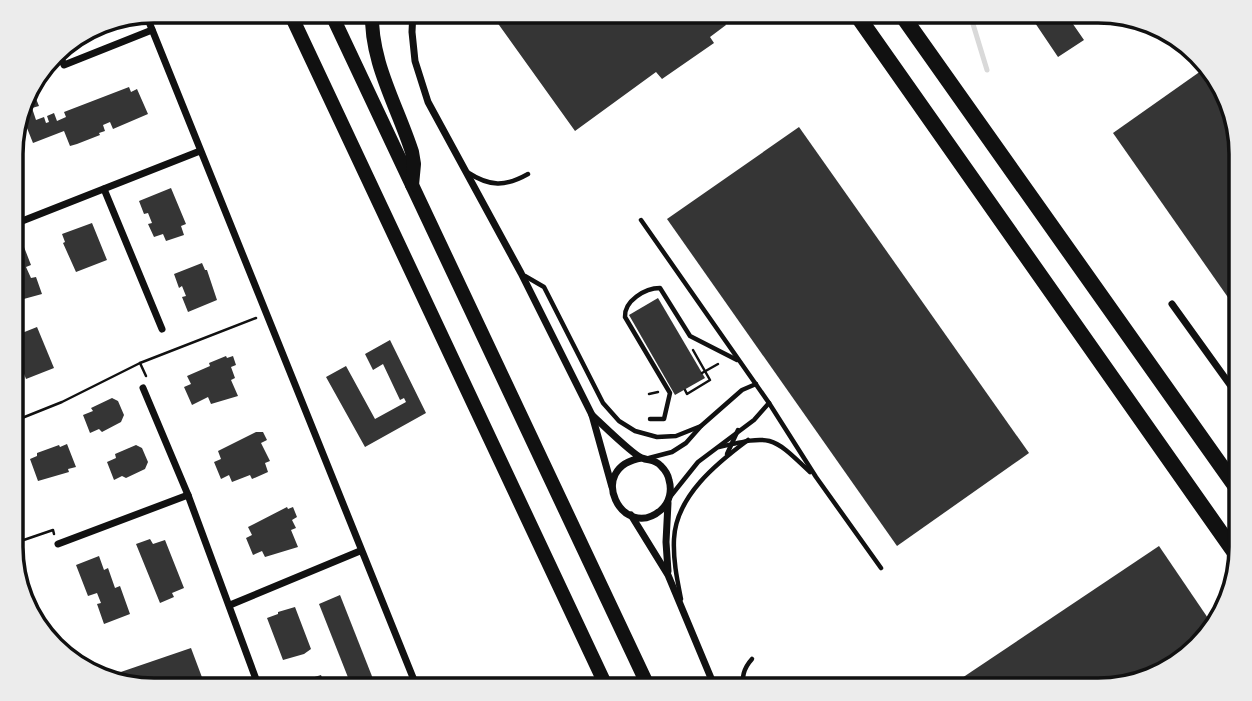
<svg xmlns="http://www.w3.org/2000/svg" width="1252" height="701" font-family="'Fira Sans Condensed',sans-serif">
  <rect width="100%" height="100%" fill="#fff"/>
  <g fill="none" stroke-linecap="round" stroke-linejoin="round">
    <path stroke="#d9d9d9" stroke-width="5" d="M969,11L987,70"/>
  </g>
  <g fill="#353535">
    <path d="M489,11H717L726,25L710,37L714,43L662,79L656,72L575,131Z"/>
    <path d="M1027,11H1070L1066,14L1084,40L1058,57Z"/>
    <path d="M1071,11H1091L1077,20Z"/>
    <path d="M1208,66L1218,75L1241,144V316L1113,133Z"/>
    <path d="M30,84L39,106L32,108L36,120L44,117L46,123L49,122L47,116L54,113L57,121L66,117L64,112L129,87L131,92L137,89L148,114L113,129L110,122L103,125L105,131L99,133L100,135L77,144L70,146L64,131L33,143L21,113L18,114L25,90Z"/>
    <path d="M799,127L1029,453L897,546L667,219Z"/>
    <path d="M171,188L186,224L181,226L184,235L166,241L163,234L154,237L148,224L152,223L148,213L144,214L139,201Z"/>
    <path d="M92,223L107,260L76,272L63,243L65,242L62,234Z"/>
    <path d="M24,247L31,265L26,267L31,278L36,277L42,294L20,300L21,302L12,306V252Z"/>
    <path d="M202,263L205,270H207L217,300L188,312L182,297L186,296L182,286L179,288L174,274Z"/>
    <path d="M658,298L705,378L675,395L629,315Z"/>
    <path d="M37,327L54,368L26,379L12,343V337Z"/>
    <path d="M390,340L426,413L365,447L326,377L346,366L375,419L406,402L404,398L400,400L383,364L373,370L365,354Z"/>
    <path d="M226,356L227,358L233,356L236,365L231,367L235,378L231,380L238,396L211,404L208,397L192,405L184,387L191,384L187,376L210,366L209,363Z"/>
    <path d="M112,398L118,401L124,415L121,422L102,432L99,429L90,433L83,415L93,411L91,408Z"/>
    <path d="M256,432H263L267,440L261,443L270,461L265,463L268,472L252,479L250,475L232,482L229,475L221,479L214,462L221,459L218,451Z"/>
    <path d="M67,444L76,467L68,469L69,472L38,481L30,459L37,456V453L59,445L60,447Z"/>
    <path d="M136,445L142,448L148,462L145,469L126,478L122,476L114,480L107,462L116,458L115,454Z"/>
    <path d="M287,507L288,509L293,507L297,517L292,520L296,528L291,530L298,547L265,557L262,551L253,555L246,538L252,535L248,527Z"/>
    <path d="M150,539L153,544L165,540L184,588L172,593L174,597L160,603L136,544Z"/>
    <path d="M1159,546L1214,627L1170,671L1107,690H944Z"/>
    <path d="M99,556L104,570L108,568L115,588L120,586L130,614L104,624L97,604L101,603L97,593L88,596L76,565Z"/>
    <path d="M340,595L377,689L373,690H353L319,604Z"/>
    <path d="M295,607L311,649L304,654L283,660L267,618L278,614V612Z"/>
    <path d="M191,648L203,680L173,690H153L113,680L112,675Z"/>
    <path d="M321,675L327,690H295L292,684Z"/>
  </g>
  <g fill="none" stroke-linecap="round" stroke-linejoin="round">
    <g stroke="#111" stroke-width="2.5">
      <path d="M140,363L146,376"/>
      <path d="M702,373L718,364"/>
      <path d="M685,390L687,394L710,380L693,350"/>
      <path d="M649,394L658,392"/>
      <path d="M12,422L62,402L140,363L256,318"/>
      <path d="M12,510L14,523L12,532"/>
      <path d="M12,544L53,530L54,534"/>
    </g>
    <g stroke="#111" stroke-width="4.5">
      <path d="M467,172C490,187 505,187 528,174"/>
      <path d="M641,220L769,403L816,477L881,568"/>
      <path d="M525,276L544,287L603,403L619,421L635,431L657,437L676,436L701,426"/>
      <path d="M650,419H664L670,393L625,317C624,301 645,288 660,288L690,336L737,360"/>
      <path d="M719,447C772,435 771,435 810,472"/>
      <path d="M727,454L738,430"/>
      <path d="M649,458L672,452L686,443L701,426L742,390L756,384"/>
      <path d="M670,497L698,462L754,420L769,403"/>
      <path d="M681,599C677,579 673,560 674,539C676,496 717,463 748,440"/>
      <path d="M743,690C742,677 743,669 752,659"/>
    </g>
    <g stroke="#111" stroke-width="7">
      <path d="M413,11L412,32L415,61L428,102L521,273L592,415L612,487"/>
      <path d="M145,12L418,690"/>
      <path d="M57,48L64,65L152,30"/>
      <path d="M104,189L162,329"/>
      <path d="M12,225L200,151"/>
      <path d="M1172,304L1241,400"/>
      <path d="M143,388L188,495L260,690"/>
      <path d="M592,415C601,423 633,455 642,458C649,461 655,459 661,466C665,470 668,474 669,480C672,490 670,502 661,510C623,543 584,467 642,458"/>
      <path d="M631,515L668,575L716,690"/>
      <path d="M58,544L188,495"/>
      <path d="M668,571L666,542L668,503"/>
      <path d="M230,605L360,551"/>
    </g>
    <g stroke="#111" stroke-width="14">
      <path d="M289,11L608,690"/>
      <path d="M330,11L650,690"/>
      <path d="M372,11C370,62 397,105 412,152L414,164L412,185"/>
    </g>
    <g stroke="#111" stroke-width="16">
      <path d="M854,11L1240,560"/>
      <path d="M899,11L1241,494"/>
    </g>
  </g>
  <path d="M0 0H1252V701H0ZM154 23H1098A131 131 0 0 1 1229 154V547A131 131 0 0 1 1098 678H154A131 131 0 0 1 23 547V154A131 131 0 0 1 154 23Z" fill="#ececec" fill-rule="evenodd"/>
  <path fill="none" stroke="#111" stroke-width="3.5" d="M154 23H1098A131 131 0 0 1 1229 154V547A131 131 0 0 1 1098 678H154A131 131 0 0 1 23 547V154A131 131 0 0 1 154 23Z"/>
</svg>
